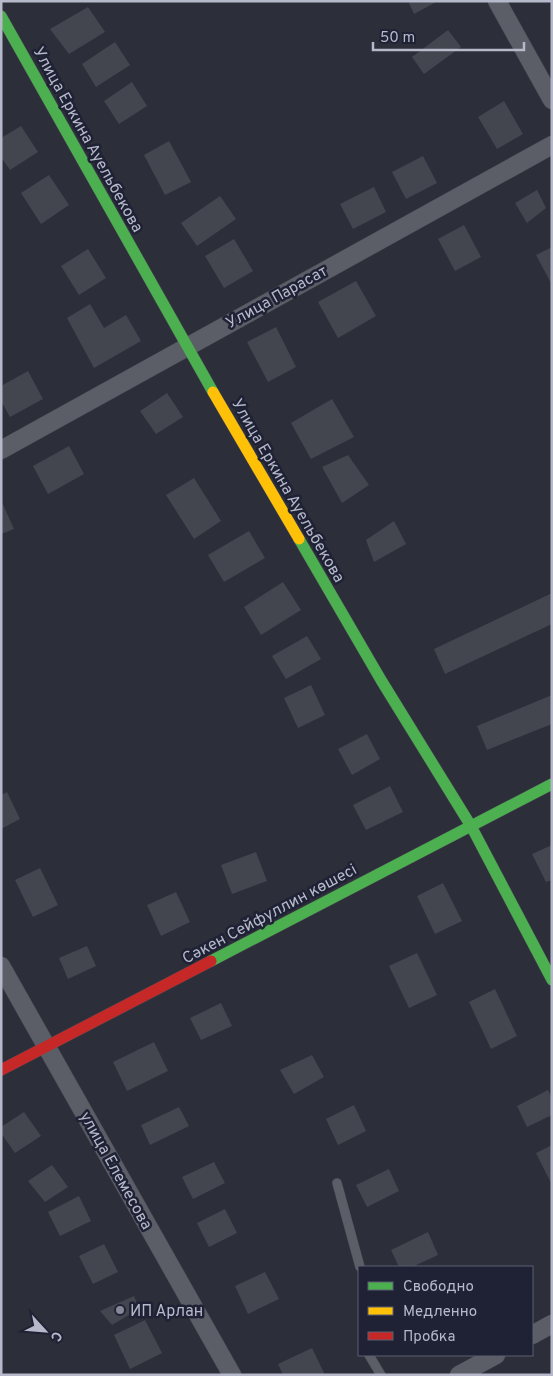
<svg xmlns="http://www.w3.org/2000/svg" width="553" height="1376" font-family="Overpass,sans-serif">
  <rect width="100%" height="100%" fill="#2c2e39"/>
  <g fill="#43454f">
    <path d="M408,1H438L414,14Z"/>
    <path d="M88,7L105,32L69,54L50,29Z"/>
    <path d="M448,30L461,47L424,74L412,57Z"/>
    <path d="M115,42L130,65L96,87L82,64Z"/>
    <path d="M132,82L147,106L119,124L104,101Z"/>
    <path d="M504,101L523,134L497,149L478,117Z"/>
    <path d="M21,126L38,152L10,170L1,157V138Z"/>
    <path d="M169,141L191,182L165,195L144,155Z"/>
    <path d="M423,156L437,183L406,199L392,172Z"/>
    <path d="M49,175L69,205L41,224L21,193Z"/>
    <path d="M374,187L386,212L353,229L340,204Z"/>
    <path d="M537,190L546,208L527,223L515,203Z"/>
    <path d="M220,196L236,219L197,246L181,223Z"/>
    <path d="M464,225L481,257L455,271L438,239Z"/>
    <path d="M234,239L253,271L224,288L205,256Z"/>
    <path d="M552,247V285L536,255Z"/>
    <path d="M88,249L106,278L79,295L61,266Z"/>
    <path d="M356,281L376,316L338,338L318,302Z"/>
    <path d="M90,304L104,328L126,315L141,341L94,368L67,318Z"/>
    <path d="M276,327L296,367L268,382L247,342Z"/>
    <path d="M28,371L43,399L10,417L1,401V386Z"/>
    <path d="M167,393L183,417L156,434L140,411Z"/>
    <path d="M332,399L354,437L311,459L291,423Z"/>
    <path d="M69,446L84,474L48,494L33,466Z"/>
    <path d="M348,455L369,485L342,503L322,467Z"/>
    <path d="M194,478L221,521L194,539L166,495Z"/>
    <path d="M1,500L14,529L1,534Z"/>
    <path d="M394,521L406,544L374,562L366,540Z"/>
    <path d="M249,531L265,558L224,582L208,555Z"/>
    <path d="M283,582L301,610L261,635L244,607Z"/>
    <path d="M552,593V624L445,674L434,649Z"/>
    <path d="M307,636L321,659L286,679L272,656Z"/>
    <path d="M311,685L325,715L298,728L284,698Z"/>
    <path d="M552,695V724L487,750L477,726Z"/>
    <path d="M367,734L380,759L352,775L338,749Z"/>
    <path d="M390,786L403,812L366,830L353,805Z"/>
    <path d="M7,792L20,819L1,829V795Z"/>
    <path d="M552,845V880L546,882L532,854Z"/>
    <path d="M256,852L267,881L232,894L221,865Z"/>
    <path d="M40,868L58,905L33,917L15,880Z"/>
    <path d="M443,883L462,921L435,934L417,896Z"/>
    <path d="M176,892L190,922L161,936L147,905Z"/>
    <path d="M87,946L96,966L68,979L59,958Z"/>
    <path d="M417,953L437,995L409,1008L389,966Z"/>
    <path d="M495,989L517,1036L491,1049L469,1002Z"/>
    <path d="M221,1003L232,1026L201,1040L190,1018Z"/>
    <path d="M154,1042L168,1071L127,1091L113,1062Z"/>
    <path d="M312,1055L324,1077L294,1094L280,1070Z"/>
    <path d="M548,1090L552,1098V1115L527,1127L517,1106Z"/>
    <path d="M354,1105L366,1131L338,1145L326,1119Z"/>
    <path d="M179,1107L189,1126L150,1145L141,1125Z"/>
    <path d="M24,1112L41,1136L15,1153L1,1133V1127Z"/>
    <path d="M552,1145V1185L536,1153Z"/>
    <path d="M214,1162L225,1183L193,1199L182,1177Z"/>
    <path d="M52,1165L68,1187L45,1202L28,1181Z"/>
    <path d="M389,1169L399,1191L367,1207L356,1185Z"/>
    <path d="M79,1196L91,1221L60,1236L48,1212Z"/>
    <path d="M225,1209L237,1233L209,1247L197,1223Z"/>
    <path d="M428,1232L438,1255L412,1267H399L391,1250Z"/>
    <path d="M104,1244L118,1272L93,1284L79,1256Z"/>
    <path d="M265,1272L279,1299L248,1314L235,1286Z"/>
    <path d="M134,1296L139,1309L112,1325L100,1311Z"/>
    <path d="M145,1320L162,1353L130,1369L114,1335Z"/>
    <path d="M312,1348L325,1375H283L278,1364Z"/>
  </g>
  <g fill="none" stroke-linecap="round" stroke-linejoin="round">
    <defs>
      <g id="lane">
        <path d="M337,1183L360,1267"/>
        <path d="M369,1355L381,1375"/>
      </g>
      <g id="street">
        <path d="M497,1L552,100"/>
        <path d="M1,450L552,145"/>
        <path d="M1,966L232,1375"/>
        <path d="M532,1335L552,1324"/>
        <path d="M459,1375L496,1355"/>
      </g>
      <g id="fast">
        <path d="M1,16L213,392"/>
        <path d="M299,539L381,680L471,826L552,980"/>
        <path d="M211,961L552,784"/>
      </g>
      <path id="slow" d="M213,392L299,539"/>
      <path id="jam" d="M1,1070L211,961"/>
    </defs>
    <use href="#lane" stroke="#484a52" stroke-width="10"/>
    <use href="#street" stroke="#484a52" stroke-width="19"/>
    <use href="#fast" stroke="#484a52" stroke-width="12"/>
    <use href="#slow" stroke="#484a52" stroke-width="12"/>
    <use href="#jam" stroke="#484a52" stroke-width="12"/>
    <use href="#lane" stroke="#5c5e67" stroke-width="9"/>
    <use href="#street" stroke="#5c5e67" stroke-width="18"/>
    <use href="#fast" stroke="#4caf50" stroke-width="11"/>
    <use href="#slow" stroke="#ffc107" stroke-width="11"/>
    <use href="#jam" stroke="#c62828" stroke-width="11"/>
  </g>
  <circle fill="#868897" stroke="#1f2235" stroke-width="2" cx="120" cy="1310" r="5"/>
  <g text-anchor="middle" stroke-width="5" stroke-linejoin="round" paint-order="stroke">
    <g font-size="16" fill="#b6b9ca" stroke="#1f2235">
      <text transform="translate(89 139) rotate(61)" y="6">Улица Еркина Ауельбекова</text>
      <text transform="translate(276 296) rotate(-29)" y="6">Улица Парасат</text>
      <text transform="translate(289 490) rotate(60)" y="6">Улица Еркина Ауельбекова</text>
      <text transform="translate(269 913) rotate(-28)" y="6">Сәкен Сейфуллин көшесі</text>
      <text transform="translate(117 1170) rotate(61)" y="6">улица Елемесова</text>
    </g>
    <g font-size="16" fill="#b6b9ca" stroke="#1f2235" text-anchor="start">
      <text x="130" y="1316">ИП Арлан</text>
    </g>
  </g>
  <rect width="553" height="1376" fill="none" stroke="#b6b9ca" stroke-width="5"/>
  <rect x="358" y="1266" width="175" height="90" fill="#1f2235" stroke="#5b5e71"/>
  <rect x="368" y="1282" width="25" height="8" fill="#4caf50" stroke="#5b5e71"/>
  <text x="403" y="1291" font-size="15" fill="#b6b9ca">Свободно</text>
  <rect x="368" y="1307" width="25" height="8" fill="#ffc107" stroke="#5b5e71"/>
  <text x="403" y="1316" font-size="15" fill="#b6b9ca">Медленно</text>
  <rect x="368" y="1332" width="25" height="8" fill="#c62828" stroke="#5b5e71"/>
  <text x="403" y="1341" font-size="15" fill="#b6b9ca">Пробка</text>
  <g transform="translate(45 1331) rotate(116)" stroke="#1f2235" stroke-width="4" paint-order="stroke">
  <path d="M0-4L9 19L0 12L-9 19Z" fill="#b6b9ca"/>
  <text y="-8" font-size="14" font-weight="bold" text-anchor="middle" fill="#b6b9ca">С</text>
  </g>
  <path d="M373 42v8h151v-8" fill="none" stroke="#b6b9ca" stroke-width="2.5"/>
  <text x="380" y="42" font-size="15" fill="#b6b9ca" stroke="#1f2235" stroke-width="4" paint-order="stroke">50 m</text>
</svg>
